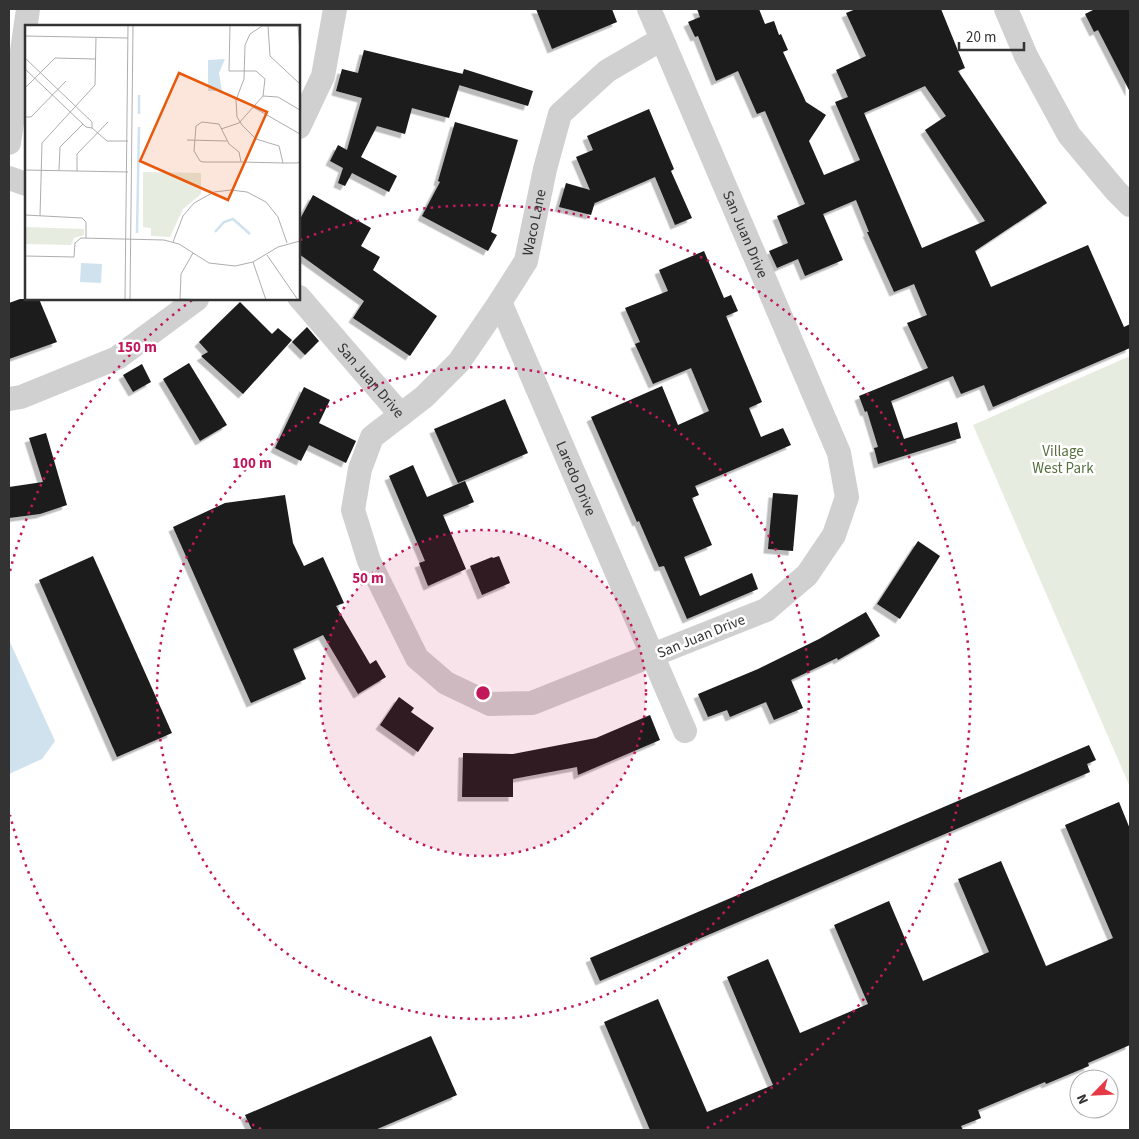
<svg xmlns="http://www.w3.org/2000/svg" width="1139" height="1139" font-family="'Source Sans 3',sans-serif">
  <defs>
    <filter id="shadow"><feDropShadow dx="-4.5" dy="4.5" stdDeviation="0" flood-color="#0004"/></filter>
  </defs>
  <rect width="100%" height="100%" fill="#fff"/>
  <path fill="#e6ecdf" d="M1130,356V787L973,425Z"/>
  <path fill="#cfe2ee" d="M9,640L55,741L42,759L9,774Z"/>
  <g fill="#1a1a1a" fill-rule="evenodd" filter="url(#shadow)">
    <path d="M536,9H612L617,22L552,49Z"/>
    <path d="M697,9H759L765,24L774,21L779,35L781,34L788,50L783,52L806,102L826,115L809,141L824,175L860,160L835,102L848,97L836,70L866,56L846,13L856,9H941L965,68L958,71L1047,203L975,251L991,287L1088,245L1124,327L1130,324V348L993,407L984,385L961,394L953,376L891,401L904,439L957,422L961,438L878,464L874,448L878,447L867,411L865,412L859,396L928,368L907,323L927,315L914,284L894,292L867,232H869L856,200L823,214L843,260L805,276L798,259L777,268L769,251L788,243L777,216L805,204L765,111L757,114L738,71L716,81L698,36L695,37L688,22L700,17ZM925,86L946,116L925,130L985,221L922,248L864,113Z"/>
    <path d="M1095,9H1130V92L1098,30L1094,32L1085,14Z"/>
    <path d="M364,50L463,74L449,118L412,108L405,134L377,126L361,157L397,176L389,192L352,173L345,186L338,183L343,168L330,161L338,145L347,150L362,98L336,91L342,69L358,73Z"/>
    <path d="M464,69L533,91L528,106L459,85Z"/>
    <path d="M649,109L674,169L671,171L692,218L675,225L655,177L595,203V202L591,215L559,207L566,183L590,190L576,157L593,150L587,136Z"/>
    <path d="M455,122L518,140L491,232L497,235L488,251L422,216L440,182L438,181Z"/>
    <path d="M313,195L371,228L361,246L380,257L373,270L437,316L410,356L353,318L364,301L299,254V221Z"/>
    <path d="M704,251L724,298L731,295L738,311L726,316L762,402L749,408L761,437L783,428L791,445L695,486L699,495L692,498L712,545L684,557L700,596L752,573L758,589L687,619L664,566L659,567L639,521L637,522L591,417L662,386L678,425L709,411L691,368L653,384L635,344L640,342L625,308L668,291L659,270Z"/>
    <path d="M20,299H39L57,342L9,359V303Z"/>
    <path d="M240,302L272,334L278,328L292,340L243,394L201,356L208,352L199,342Z"/>
    <path d="M307,327L319,341L305,355L292,342Z"/>
    <path d="M189,363L227,425L200,441L163,379Z"/>
    <path d="M142,364L151,382L133,392L123,375Z"/>
    <path d="M304,387L330,400L319,423L356,441L346,463L309,445L301,461L275,448Z"/>
    <path d="M505,399L528,453L458,483L434,429Z"/>
    <path d="M46,433L67,505L40,514L9,518V487L43,482L29,438Z"/>
    <path d="M413,465L427,497L465,481L474,502L443,515L466,569L428,586L419,563L425,561L389,476Z"/>
    <path d="M773,493L798,495L793,551L768,549Z"/>
    <path d="M285,495L293,543L304,566L323,557L344,603L336,606L370,664L376,660L386,677L358,694L323,635L293,649L306,679L251,703L173,527L225,503Z"/>
    <path d="M918,541L940,556L900,619L877,604Z"/>
    <path d="M93,556L172,733L117,757L39,580Z"/>
    <path d="M499,556L510,583L482,595L470,566L492,557L493,558Z"/>
    <path d="M866,612L880,636L838,660L837,658L791,680L803,708L774,720L766,702L730,717L727,710L708,717L698,694L758,669L819,639Z"/>
    <path d="M399,697L414,708L411,712L434,728L418,752L380,725Z"/>
    <path d="M650,715L660,740L578,775L577,767L513,779V797H462L463,753L513,754L596,738Z"/>
    <path d="M1089,745L1096,760L1087,764L1090,772L600,981L590,958Z"/>
    <path d="M1119,802L1130,829V1045L1088,1063L1089,1066L1046,1084L1045,1082L978,1110L981,1118L961,1126L963,1130H650L604,1022L658,999L707,1112L773,1085L727,977L768,959L800,1033L868,1004L834,925L889,901L923,981L989,952L958,879L1001,861L1046,966L1113,938L1065,825Z"/>
    <path d="M431,1036L457,1095L375,1130H252L245,1115Z"/>
  </g>
  <g fill="none" stroke-linecap="round" stroke-linejoin="round">
    <g stroke="#d0d0d0" stroke-width="24">
      <path id="s1" d="M649,9L662,39L839,453L847,497L834,535L807,575L766,610L532,703L490,704L446,683L417,658L369,561L353,510L360,469L372,437L424,397L459,362L500,302L526,261L545,169L560,114L607,71L662,39"/>
      <path d="M1006,9L1026,56L1069,135L1116,191L1130,205"/>
      <path d="M299,127L323,76L335,9"/>
      <path d="M9,143L28,9"/>
      <path d="M9,178L26,184"/>
      <path id="s2" d="M299,297L401,415"/>
      <path id="s3" d="M500,302L685,731"/>
      <path d="M9,399L21,397L117,358L197,299"/>
    </g>
  </g>
  <circle cx="483" cy="693" r="163" fill="#c2185b" fill-opacity=".12"/>
  <g fill="none" stroke="#c2185b" stroke-width="2.5" stroke-dasharray="2.5 5">
    <circle cx="483" cy="693" r="163"/>
    <circle cx="483" cy="693" r="326"/>
    <path d="M261 1129A489 489 0 0 1 10 815M10 571A489 489 0 0 1 192 300M300 240A489 489 0 0 1 705 1129"/>
  </g>
  <g text-anchor="middle" stroke-width="5" stroke-linejoin="round" paint-order="stroke">
    <g font-size="15" fill="#333" stroke="#fff">
      <text dy="5" stroke="none"><textPath href="#s1" startOffset="1564">Waco Lane</textPath></text>
      <text dy="5" stroke="none"><textPath href="#s1" startOffset="245">San Juan Drive</textPath></text>
      <text dy="5" stroke="none"><textPath href="#s2" startOffset="110">San Juan Drive</textPath></text>
      <text dy="5" stroke="none"><textPath href="#s3" startOffset="192">Laredo Drive</textPath></text>
      <text transform="translate(701 636) rotate(-22)" y="5">San Juan Drive</text>
    </g>
    <g font-size="15" fill="#56703f" stroke="#fff">
      <text x="1063" y="456">Village<tspan x="1063" dy="17">West Park</tspan></text>
    </g>
  </g>
  <g transform="translate(25 25)">
    <rect width="275" height="275" fill="#fff"/>
    <path d="M118,147L176,148V169L158,184L145,212L126,211V203L118,202ZM0,202L59,204V210L49,213L46,220L0,219Z" fill="#e6ecdf"/>
    <path d="M200,34L194,48L197,66H183V35ZM56,238L77,239L76,258L55,257Z" fill="#cfe2ee"/>
    <path fill="none" stroke="#cfe2ee" stroke-width="2.5" d="M114,89V70M190,207L199,197L208,194L225,209M112,208L114,102"/>
    <path fill="none" stroke="#adadad" stroke-width="1" d="M243,1L245,31L275,59M273,1L275,26M0,11L103,13M0,33L67,97V103M0,44L61,102L67,103L82,116H103M0,63L30,33L70,34M238,71L253,72L275,85M228,82L275,109M0,92H6L41,56M196,104L214,98L238,71L240,54L231,46H204L205,0M162,115L202,116M216,137L214,127L204,119L194,99L177,97L171,101L169,126L175,136L178,137H216L258,138H272L275,137M258,138L254,121L231,114L217,100L212,92L211,75L219,54L220,20L225,9L237,1H275M0,145L103,147M34,145L35,122L58,99M52,146V129L83,97M0,190L57,193L61,197V213M15,191L17,118L70,60L71,12M148,217L158,191L169,178L189,167L206,165L222,167L241,177L253,192L262,218M242,230L273,275M0,231L49,232L50,218L56,213L139,215L154,219L184,238L210,241L228,237L253,222L275,216M228,237L241,275M155,274L183,275M100,275L103,0M105,275L108,0M155,275L156,249L168,228"/>
    <path fill="#e8590c" fill-opacity="0.15" stroke="#e8590c" stroke-width="2.5" d="M154,48L242,87L203,175L115,136Z"/>
    <rect width="275" height="275" fill="none" stroke="#333" stroke-width="2.5"/>
  </g>
  <circle cx="483" cy="693" r="8" fill="#c2185b" stroke="#fff" stroke-width="2.5"/>
  <g font-size="15" text-anchor="middle" font-weight="bold" fill="#c2185b" stroke="#fff" stroke-width="5" stroke-linejoin="round" paint-order="stroke">
    <text x="137" y="352">150 m</text>
    <text x="252" y="468">100 m</text>
    <text x="368" y="583">50 m</text>
  </g>
  <rect width="1139" height="1139" fill="none" stroke="#333333" stroke-width="20"/>
  <g transform="translate(1094 1094) rotate(246)"><circle r="24" fill="#ffffff" stroke="#adadad"/>
  <path d="M0-4L9 19L0 12L-9 19Z" fill="#e63946"/>
  <text y="-8" font-size="14" font-weight="bold" text-anchor="middle" fill="#333333">N</text>
  </g>
  <path d="M959 42v8h65v-8" fill="none" stroke="#333333" stroke-width="2.5"/>
  <text x="966" y="42" font-size="15" fill="#333333" stroke="#ffffff" stroke-width="4" paint-order="stroke">20 m</text>
</svg>
